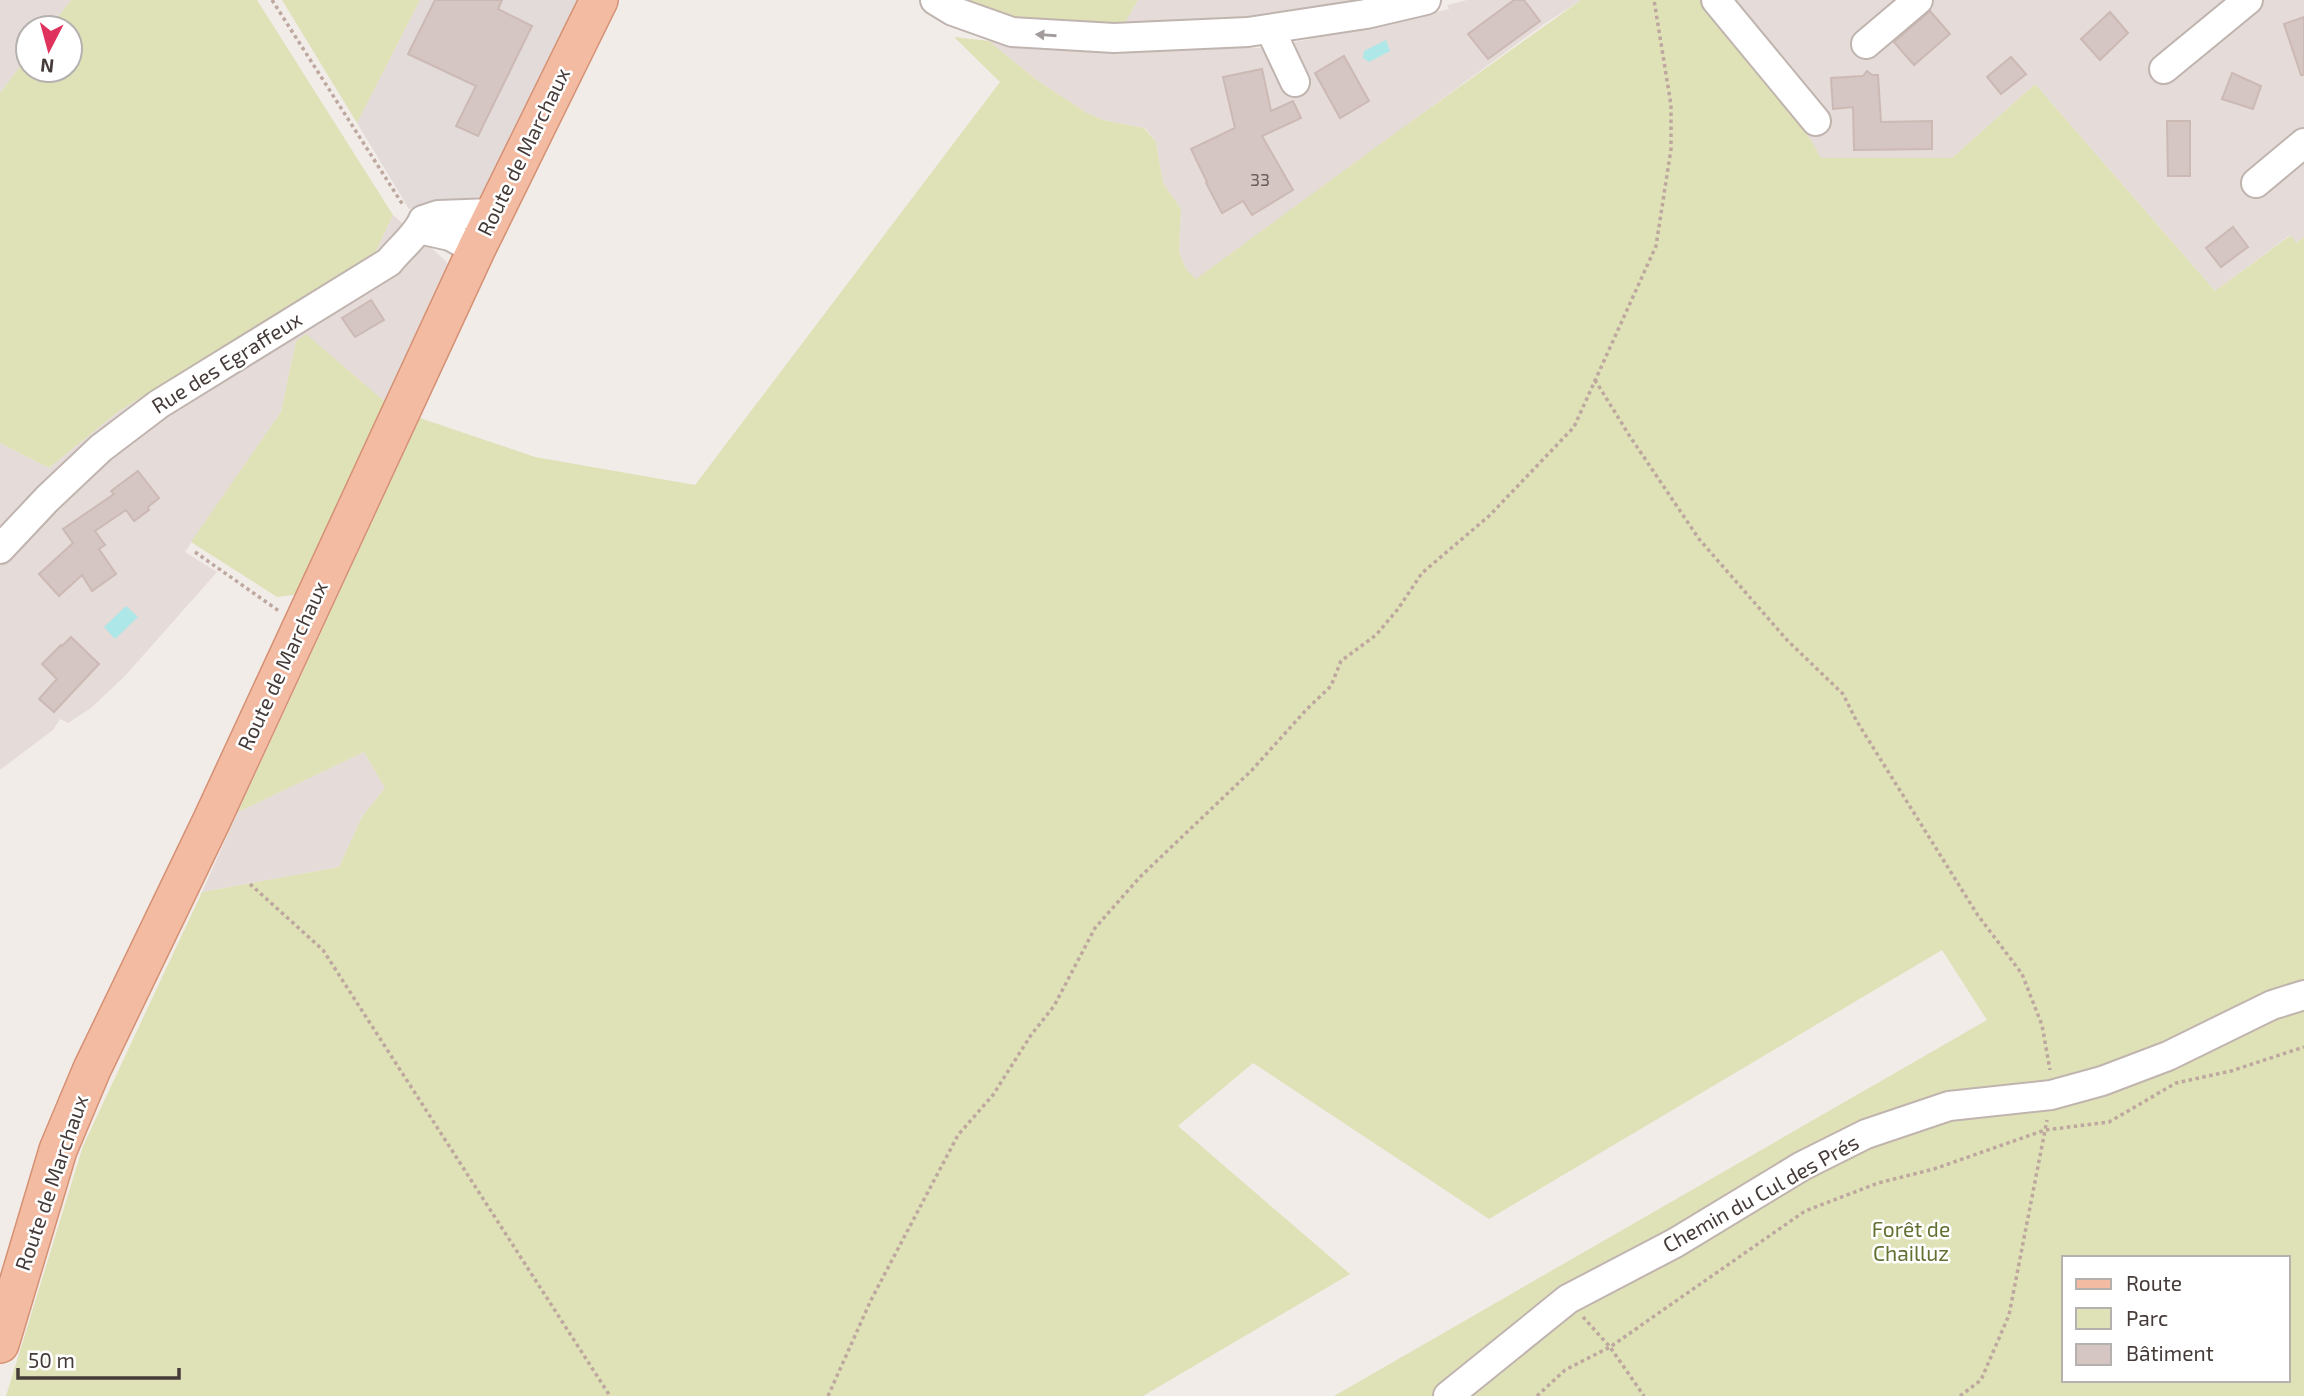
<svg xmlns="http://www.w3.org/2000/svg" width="2304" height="1396" font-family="'Exo 2',sans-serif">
  <rect width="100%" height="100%" fill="#f2ece9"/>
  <g fill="#e5dbd8">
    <path d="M0,0H71L50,28H28V56L0,93Z"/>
    <path d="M1138,0H1389L1265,26H1123Z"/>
    <path d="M1467,0H1581L1544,24L1196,280L1186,269L1179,252L1181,209L1163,183L1156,142L1145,128L1103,120L1087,113L1038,81L989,41L1153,47L1268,48L1432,13L1449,9L1447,5Z"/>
    <path d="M1726,0H2304V237L2296,243L2290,235L2215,291L2035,84L1952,158H1821Z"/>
    <path d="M393,215L446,261L452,275L390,406L306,335L296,341L281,412L185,552L217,572L125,676L91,708L68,723L60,719L53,730L0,770V443L49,468L119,411L375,253Z"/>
    <path d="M364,752L385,788L362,817L339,867L202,892L238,812Z"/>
  </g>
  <path fill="#e2dbda" d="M420,0H581L485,196L409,209L357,123Z"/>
  <g fill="#dfe1b7" fill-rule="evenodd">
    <path d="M71,0H257L393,215L375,253L119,411L49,468L0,443V93L28,56V70H70V28H50Z"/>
    <path d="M282,0H420L357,123Z"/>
    <path d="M958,0H1138L1123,26L1017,21Z"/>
    <path d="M1581,0H1705L1802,125L1821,158H1952L2035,84L2215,291L2291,235L2296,243L2304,237V1396H1334L1987,1020L1942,950L1489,1219L1253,1063L1178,1126L1350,1274L1143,1396H6L83,1146L202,892L339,867L362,817L385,788L364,752L238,812L420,418L535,457L695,485L1000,82L954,37L989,41L1038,81L1087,113L1103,120L1144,128L1156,142L1163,183L1181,209L1179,252L1186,269L1196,279L1398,131ZM2064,1258H2288V1380H2064Z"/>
    <path d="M306,334L390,406L301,594L277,597L191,542L281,412L296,341Z"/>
  </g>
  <g fill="#ade7e7">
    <path d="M1386,40L1390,51L1369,62L1363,58L1364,51Z"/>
    <path d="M126,606L138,617L115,639L104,627Z"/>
  </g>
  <g fill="#d5c6c3" stroke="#ccb9b4" stroke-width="2">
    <path d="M435,0H502L498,9L532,26L478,136L456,126L476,86L408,54Z"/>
    <path d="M1514,0H1524L1540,21L1488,59L1468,34Z"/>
    <path d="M1930,11L1950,34L1914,65L1894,42Z"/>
    <path d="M2110,12L2128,33L2100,60L2081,39Z"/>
    <path d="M2304,17V75H2301L2284,24Z"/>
    <path d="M1344,56L1369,101L1340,118L1315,73Z"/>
    <path d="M2011,57L2026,74L2001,94L1987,77Z"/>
    <path d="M1262,69L1271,111L1293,101L1301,118L1262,136L1293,190L1252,215L1243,201L1222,213L1206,183L1207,182L1191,149L1235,128L1223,77Z"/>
    <path d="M1867,71L1872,75H1878L1881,122L1932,121V149L1854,150L1853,107L1833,109L1831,78L1863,76Z"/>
    <path d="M2232,73L2261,86L2253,109L2222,99Z"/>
    <path d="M2167,121H2190V176H2168Z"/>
    <path d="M2233,227L2248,247L2221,267L2206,248Z"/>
    <path d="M371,300L384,320L355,337L342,318Z"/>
    <path d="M138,471L159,498L148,507L149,510L134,521L126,510L95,531L105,545L99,549L116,574L92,591L82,575L59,596L39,574L73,543L63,529L114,494L111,491Z"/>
    <path d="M71,637L99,664L54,712L39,699L57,679L42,664L61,645L62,646Z"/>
  </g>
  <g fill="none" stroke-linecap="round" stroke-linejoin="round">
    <defs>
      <g id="minor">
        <path d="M935,0L953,11L1012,32L1114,38L1248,32L1366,14L1426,0"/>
        <path d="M1716,0L1816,121"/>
        <path d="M1270,29L1295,82"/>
        <path d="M1866,44L1918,0"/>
        <path d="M2164,69L2248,0"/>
        <path d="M2256,183L2304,143"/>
        <path d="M419,229L450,236L476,250"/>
        <path d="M0,549L47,499L101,448L159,404L389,262C400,248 417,235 423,220L438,215L493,213"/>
        <path d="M1448,1396L1568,1299L1675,1243L1802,1166L1866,1134L1949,1106L2051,1095L2102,1081L2168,1056L2272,1005L2304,995"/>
      </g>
      <path id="major" d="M0,1344L58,1150L92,1069L211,822L476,250L599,0"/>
    </defs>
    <use href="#minor" stroke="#c0b4af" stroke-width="32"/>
    <use href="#major" stroke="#d59174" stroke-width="40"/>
    <g stroke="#bda79f" stroke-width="3.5" stroke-dasharray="3.5 3.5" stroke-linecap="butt">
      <path d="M272,0L403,205"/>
      <path d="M1595,380L1629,435L1699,539L1787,640L1843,694L1856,720L1977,914L2022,974L2042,1025L2050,1070"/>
      <path d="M195,552L279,611"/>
      <path d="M250,884L323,950L610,1396"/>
      <path d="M1583,1317L1610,1347L1644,1396"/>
      <path d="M828,1396L871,1300L958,1135L993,1095L1031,1035L1054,1006L1095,928L1140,877L1252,770L1306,710L1331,686L1341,661L1376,635L1398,609L1422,573L1489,516L1574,427L1656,246L1671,149V105L1654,0"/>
      <path d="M1537,1396L1565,1370L1610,1347L1805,1211L1878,1183L1934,1169L2045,1130L2109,1122L2176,1083L2231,1071L2304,1047"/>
      <path d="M1960,1396L1981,1380L2009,1315L2047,1120"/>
    </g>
    <use href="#minor" stroke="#fff" stroke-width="28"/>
    <use href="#major" stroke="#f2bba2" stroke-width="37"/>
  </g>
  <defs><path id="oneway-solid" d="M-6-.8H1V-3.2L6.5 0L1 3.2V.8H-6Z" transform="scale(1.75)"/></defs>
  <use fill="#a29d9c" href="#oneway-solid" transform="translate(1046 35) rotate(-176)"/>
  <g text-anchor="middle" stroke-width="5" stroke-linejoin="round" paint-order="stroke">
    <g font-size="18" fill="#695e5b">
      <text x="1260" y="186">33</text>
    </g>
    <g font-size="21" fill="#453b38" stroke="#fff">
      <text transform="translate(524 152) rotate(-64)" y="7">Route de Marchaux</text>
      <text transform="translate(227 363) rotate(-32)" y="7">Rue des Egraffeux</text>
      <text transform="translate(283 666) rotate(-65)" y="7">Route de Marchaux</text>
      <text transform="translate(52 1183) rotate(-71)" y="7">Route de Marchaux</text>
      <text transform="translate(1761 1194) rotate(-29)" y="7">Chemin du Cul des Prés</text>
    </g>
    <g font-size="21" fill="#627032" stroke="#fff">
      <text x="1911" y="1237">Forêt de<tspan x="1911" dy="24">Chailluz</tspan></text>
    </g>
  </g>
  <rect x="2062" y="1256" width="228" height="126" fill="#ffffff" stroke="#b5b1af" stroke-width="2"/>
  <rect x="2076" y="1279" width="35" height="10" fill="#f2bba2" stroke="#b5b1af" stroke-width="2"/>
  <text x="2126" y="1291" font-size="21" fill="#453b38">Route</text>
  <rect x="2076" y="1308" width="35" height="21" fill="#dfe1b7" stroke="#b5b1af" stroke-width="2"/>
  <text x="2126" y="1326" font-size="21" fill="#453b38">Parc</text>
  <rect x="2076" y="1344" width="35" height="21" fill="#d5c6c3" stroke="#b5b1af" stroke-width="2"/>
  <text x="2126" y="1361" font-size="21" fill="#453b38">Bâtiment</text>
  <g transform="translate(49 49) rotate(186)"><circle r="33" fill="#ffffff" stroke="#b5b1af" stroke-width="2"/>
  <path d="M0-5L12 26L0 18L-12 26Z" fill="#df335e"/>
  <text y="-10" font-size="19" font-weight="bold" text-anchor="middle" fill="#453b38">N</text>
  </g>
  <path d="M18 1368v10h161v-10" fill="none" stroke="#453b38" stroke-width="3.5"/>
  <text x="28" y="1368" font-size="21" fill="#453b38" stroke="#ffffff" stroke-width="5" paint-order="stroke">50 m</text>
</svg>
